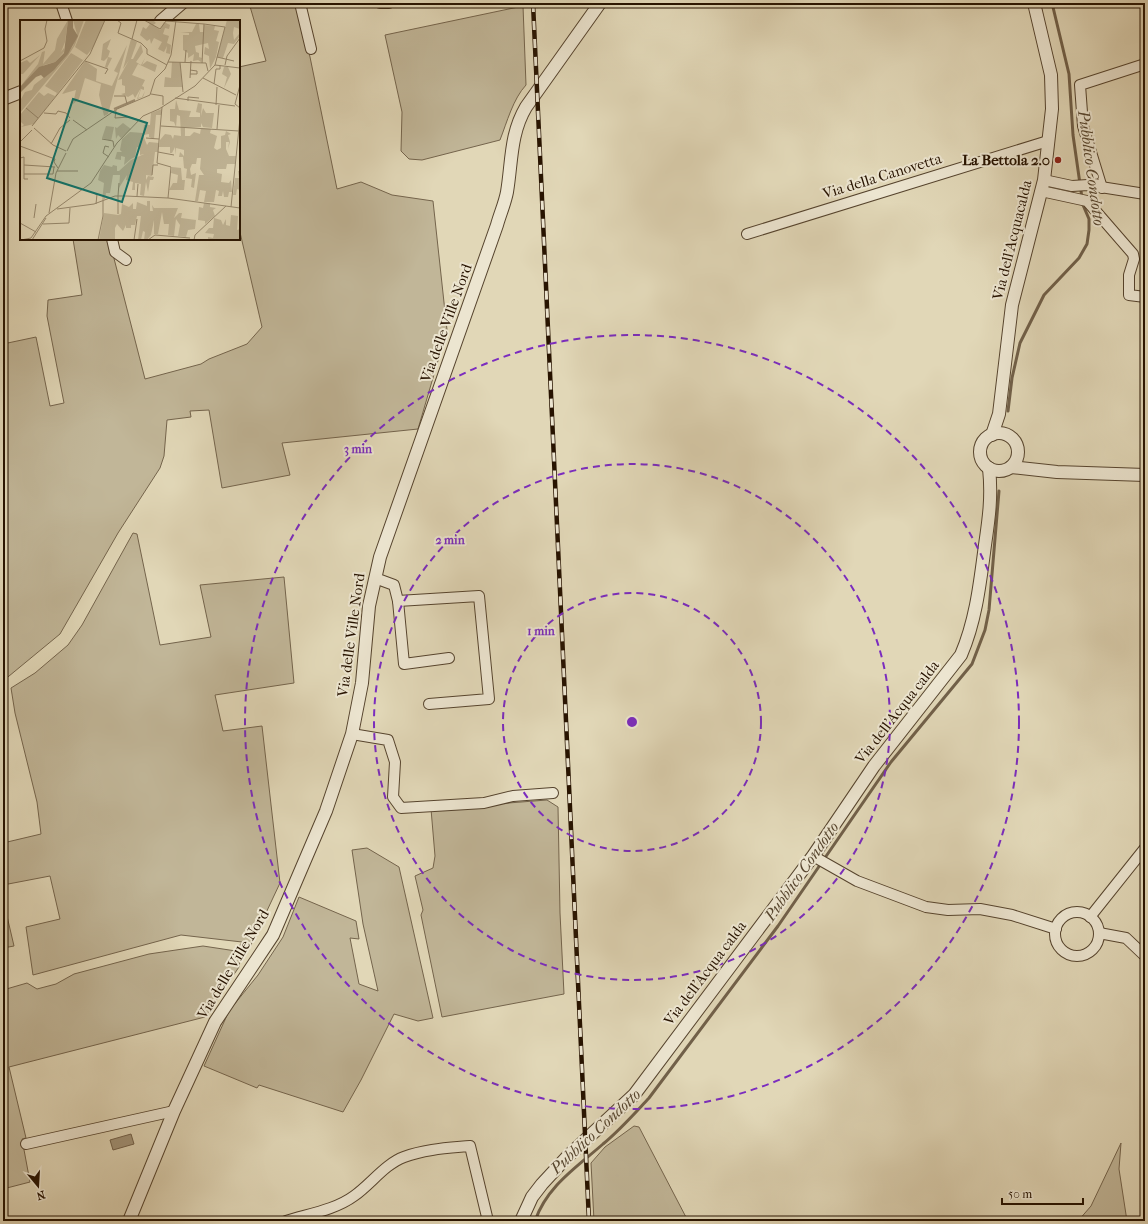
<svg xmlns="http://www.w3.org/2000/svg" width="1148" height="1224" font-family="'IM FELL French Canon',serif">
  <rect width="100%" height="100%" fill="#e1d7b7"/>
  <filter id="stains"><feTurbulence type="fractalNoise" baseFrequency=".005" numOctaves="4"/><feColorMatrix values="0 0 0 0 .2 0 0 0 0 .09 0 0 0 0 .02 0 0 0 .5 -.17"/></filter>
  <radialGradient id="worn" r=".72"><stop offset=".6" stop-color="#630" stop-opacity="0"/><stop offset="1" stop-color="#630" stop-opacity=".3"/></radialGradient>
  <g fill="#c1b698" stroke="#74644c">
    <path d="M249,3H297L310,57L337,189L361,182L392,195L433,201L447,330L418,429L282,443L290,475L222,488L209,410L190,411L191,417L167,420L164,456L160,468L118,533L60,634L3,681V344L36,337L50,406L64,403L47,316L48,300L82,295L73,239H109L145,379L201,364L209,359L247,344L262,327L239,228V67L266,61Z"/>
    <path d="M523,6L526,85C513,99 507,122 500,140L422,160L409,159L401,151L402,112L385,35Z"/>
    <path d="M133,533L137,534L160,645L211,637L200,585L284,577L294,683L215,695L223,731L262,726L280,883L249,949L241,954L239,967L205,1017L9,1067L26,1138L22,1139L30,1182L3,1189V1045H4L3,990L27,983L37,989L56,984L74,974L149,954L203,946L236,951L242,942L181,935L33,975L26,927L60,919L50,876L3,885V843L41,834L37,802L15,713L11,688L35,673L68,645L82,625Z"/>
    <path d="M547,800L558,807L560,913L564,994L442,1017L421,915L423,910L415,876L433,868L435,856L431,809Z"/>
    <path d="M367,848L399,867L433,1018L418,1021L394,1014L361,1080L343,1112L259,1085L257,1088L204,1066L229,1011L258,975L283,937L299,897L356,921L359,939L350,938L359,984L378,991L363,924L352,850Z"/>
    <path d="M3,899L14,946L3,948Z"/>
    <path d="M634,1126L639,1127L688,1221H594L591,1163L605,1147Z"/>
    <path d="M1121,1143L1119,1169L1127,1221H1078L1091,1206Z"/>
  </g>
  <path fill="#a29479" stroke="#716049" d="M131,1134L134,1144L113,1150L110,1140Z"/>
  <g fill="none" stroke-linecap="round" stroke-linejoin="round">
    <g stroke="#716049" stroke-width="3">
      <path d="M1008,411L1012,378L1020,343L1044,295L1079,258L1087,244L1089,230V219L1083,205L1073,135L1069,74L1052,3"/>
      <path d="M535,1221C547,1186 577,1167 603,1144C620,1130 634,1114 649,1098L778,926L891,762L972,664L985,630L989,610L999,491"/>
    </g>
    <defs>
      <g id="minor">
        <path d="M61,3L67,21"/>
        <path d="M300,3L311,49"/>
        <path d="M380,3H389"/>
        <path d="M1044,180L1072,186L1088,185L1145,194"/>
        <path d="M1102,188L1083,126L1080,85L1145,64"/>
        <path d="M1041,191L1087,201L1133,254L1134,259L1129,275V295L1145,297"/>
        <path d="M747,234L1048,141"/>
        <path d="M112,239L115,252L126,260"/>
        <path d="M375,578L394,585L398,601L479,596L489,699L429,704"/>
        <path d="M398,601L404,664L449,658"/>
        <path d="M352,734L388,740L395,762L393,797L401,808L484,803L513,796L553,793"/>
        <path d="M813,856L857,881L926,907L948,910L980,909L1012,915L1056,929"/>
        <circle cx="1077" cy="934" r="22"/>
        <path d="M1090,917L1145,848"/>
        <path d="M1099,933L1126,938L1145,956"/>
        <path d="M26,1144L174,1111"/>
        <path d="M286,1221C308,1214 335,1210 354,1196C371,1184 385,1164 404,1157C425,1149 449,1148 470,1146L488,1221"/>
      </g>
      <g id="tertiary">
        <path d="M161,21L182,3"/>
        <path d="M3,99L21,92"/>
        <circle cx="999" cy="452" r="19"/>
        <path d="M992,435L999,414L1012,305L1044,180L1052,109L1051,75L1034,3"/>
        <path d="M1011,467L1057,472L1145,475"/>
        <path d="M129,1221L174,1111L215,1022L273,935L326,811L352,734L362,683L369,606L380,557L497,225C500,214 505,203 507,192C512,162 510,134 526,107L600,3"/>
        <path d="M521,1221L532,1197L542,1184L567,1157L634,1095L813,856L874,766L961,655C976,620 980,583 985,545C989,518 992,496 989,468"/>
      </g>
    </defs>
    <use href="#minor" stroke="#56442e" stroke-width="12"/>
    <use href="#tertiary" stroke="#56442e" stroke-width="14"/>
    <use href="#minor" stroke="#ece5d0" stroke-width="10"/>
    <use href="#tertiary" stroke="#ece5d0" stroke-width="12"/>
    <defs>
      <path id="rail" d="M533,3L589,1221"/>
    </defs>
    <use href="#rail" stroke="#271300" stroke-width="4.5"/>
    <use href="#rail" stroke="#ece5d0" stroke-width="3" stroke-dasharray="9" stroke-linecap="butt"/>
  </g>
  <g fill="none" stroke="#7b2cbf" stroke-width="2" stroke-dasharray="7 5">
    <circle cx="632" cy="722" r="129"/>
    <circle cx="632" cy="722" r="258"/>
    <circle cx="632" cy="722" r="387"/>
  </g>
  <circle fill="#8f2418" stroke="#ece5d0" stroke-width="1.5" cx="1058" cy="160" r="4"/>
  <g text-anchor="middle" stroke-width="4" stroke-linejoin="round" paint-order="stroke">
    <g font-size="15" font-weight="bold" fill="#271300" stroke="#ece5d0" text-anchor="end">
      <text x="1050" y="165">La Bettola 2.0</text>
    </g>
    <g font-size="15" fill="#271300" stroke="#ece5d0">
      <text transform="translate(882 176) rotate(-17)" y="5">Via della Canovetta</text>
      <text transform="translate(1012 240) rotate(-76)" y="5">Via dell'Acquacalda</text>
      <text transform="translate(446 323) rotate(-70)" y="5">Via delle Ville Nord</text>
      <text transform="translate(351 635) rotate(-82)" y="5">Via delle Ville Nord</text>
      <text transform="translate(897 712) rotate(-52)" y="5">Via dell'Acqua calda</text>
      <text transform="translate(233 964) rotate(-59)" y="5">Via delle Ville Nord</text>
      <text transform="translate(705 973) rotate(-53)" y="5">Via dell'Acqua calda</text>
    </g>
    <g font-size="16" font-style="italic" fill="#584730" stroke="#ece5d0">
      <text transform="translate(1092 168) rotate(82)" y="6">Pubblico Condotto</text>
      <text transform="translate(801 871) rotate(-55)" y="6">Pubblico Condotto</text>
      <text transform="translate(595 1131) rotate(-43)" y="6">Pubblico Condotto</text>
    </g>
  </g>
  <g transform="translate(20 20)">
    <rect width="220" height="220" fill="#e1d7b7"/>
    <path d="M48,0L45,22L41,32L44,28V32L35,42L24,45L0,67L18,44L22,32L25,31L23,44L35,30L37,19ZM53,0H64L55,25L48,36L0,93V77L1,79L5,72L12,70L14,65L38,46L53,26L57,14ZM66,0H85L74,26L14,104L1,107L4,105L0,101V95L19,72L24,76L28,73L35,76L37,73L25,66L51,33L63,40L67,35L55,27ZM126,0H133L136,3L133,5L140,10L144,2L150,5L149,9L145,8L143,14L149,16L147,23L151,25L150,34L146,33L147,26L144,32L138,29L142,22L134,18L131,24L130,19L127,21L120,15L123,7L126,9L130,4ZM207,0H220V9L214,7L213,13L214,20L219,14L220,16L214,24L208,23L203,38L197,37ZM176,4H179L180,12H184V5L195,6L194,10L199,11L196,21L199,22L196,37L190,49L189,36L184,34L185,27L189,29L188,23L175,26L176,32L179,33V37L182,38L181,42L178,40L173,41L174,34L168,38V33L163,30V15H169V13L160,12H172ZM91,19L87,29L90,31L88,37L92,38L87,48L85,47L88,37L84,41L81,40L83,24ZM111,19L117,22L111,39H113L121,24L123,32L116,42L121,45L125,38L122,45L127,41L137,45L135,52L118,44L112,55L125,60L122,66L124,67V70L121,69L118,78L122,77L125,71L123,77L117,79L121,68L115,78L113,74L108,77L101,74L105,73V66L102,65V59L98,60L109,40L103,49ZM107,25L88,94L84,96L79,75L81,64L65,58L59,79L53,84L56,70L42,74L65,41L77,49L76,61L92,66L98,53L94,51ZM20,35L3,54H0V43L7,40L10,43ZM152,42L160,43L162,67H144L145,57L151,58ZM204,47H208L211,54L204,68L207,57L202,54ZM156,80L159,90L171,91L169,97H180V93L176,92L178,83L182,84L181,96L183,88L186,93H194L192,108L183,107L181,103V107L165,108V116H170L174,112L180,114L181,108L191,109L190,113L197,116L194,128L197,130L201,128V116L205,115L206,111L211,114L208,115L210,122L208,129L209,122H206V129L209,136H216L215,144H207L206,149H197V153L202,154L201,162L209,163L211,160L212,172H209L208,177H204L203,171L202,176H198L199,171L196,170L194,182H184L186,171L180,170L178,181H175L179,155H184L180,149L181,138H177L176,144H172L170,149L171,155L176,153L174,168L171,167L172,159L166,158L167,149L164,148L163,137H159L160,132L164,136V130L156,128L155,135V127L152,133H150V127H139L140,120L145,114L151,115L153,119L154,115L161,116L160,96L157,95L156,107L154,102L150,101V89H155ZM142,89L141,95H136L134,119L129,117V114L123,115L127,125L129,122L139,123L138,132H135L132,156L126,155V160L128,156L134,157L133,160H130L128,172L126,162L124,176L120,175L121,164L115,163V170H112L113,162L106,160L107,155L99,168L100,155H93L90,173H86L85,179L82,181L84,163L78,160L80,151L84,145L92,147L93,145L97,146V151H99L111,140L124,134L120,135V128L117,127L115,137L111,139L104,145L105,137L101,136V140L95,139L97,132H102L100,130L102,119L110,112L123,113L124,105H130L131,93ZM103,103L111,109L101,118L98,115L96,119L95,107L97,108ZM86,106L94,107L91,121L82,118ZM152,147L161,148L162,160H165L164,170H149L153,163H157L158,155L151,153ZM218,151H220V170L217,169L216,175H213L215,158H219ZM127,181H130V191H133L132,185L134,188H158L154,198L159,193H162L161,198L176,200L175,209L168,210L166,217L158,216L160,205L156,199L154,216L148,215L149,204H144L142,192L138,214H134V200L131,215L127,220H124L125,212L123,211L121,220H118L121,196H117L115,205H111V208H106V205L103,211L97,204L95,208V220H79L84,193L98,195L101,194L102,184L109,187L113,183V189H116L117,182L127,186ZM184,183H190V187L196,188L193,190L195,196L185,204V201L178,200L179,187L183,188ZM211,195L218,196L217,210L220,209V220H188V217L193,218L194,214L185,213L189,208H193L194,198L201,200L203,205L206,199V205L210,206Z" fill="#c1b698"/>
    <path d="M48,0H53V8L58,16L48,34L34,50L24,58L21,55L16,57L0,73V67L19,47L35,42L44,33Z" fill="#a29479"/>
    <path fill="none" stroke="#a29479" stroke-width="2" d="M94,89L115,80"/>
    <path fill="none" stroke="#97896e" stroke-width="1" d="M97,0L101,3L98,13L121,23L127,29V34L147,45M124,0L140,9L146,1L184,4L182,43M184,4L205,7L195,45M112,19L117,0M197,37L214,41M0,41L24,28L27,21L25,9L27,0M65,41L88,49L85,54M148,42L186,43L188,51M160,42L163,72M165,42L166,30M205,45L207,36L220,18M170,54H177V51L170,50M170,58L171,41M183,58L216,75M194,64L196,49H200V45M131,74L143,76V85M94,76H105L107,84M155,78L215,86M168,81V77L179,78M196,85L197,67M142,87L137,143L151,147L148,178M6,88L18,98M96,90L95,98L109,97L119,100M24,93L36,94L38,91L46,93L50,98M53,100L67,110M12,106L70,34L85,0M141,106L219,111M14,108L33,125L46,131M197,109L199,85M126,118L139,119M82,119L93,121L94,127M0,122L12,110M31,124L40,108L50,100M0,126L35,139L34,142L38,148M89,127L85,126L83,133L89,137M47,131L53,119L97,89L130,75L135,59L145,49L151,35L156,0M138,132L154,135M0,138L4,137V145L35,147M4,145V159H8M37,151H58M4,154H33L34,147M132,155L133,145H138M75,174H77L76,184M98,176V194M98,176L99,163M117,176L118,164M211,187L220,98V88L215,84L220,65M37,189L74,184L95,176H106L148,178L220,188M29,193L36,153L46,133M14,198L16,184M0,203L16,212M23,204L49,203L50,188M1,220L11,218L26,196L71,163L97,123L123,96L139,89L175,66L195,45L220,48M12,220L26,198M78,220L83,196V181M114,220L117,199M128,220L135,215L170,218M174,220L175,215L206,186"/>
    <path fill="#0f766e" fill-opacity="0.15" stroke="#0f766e" stroke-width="2" d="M53,79L127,103L102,182L27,158Z"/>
    <rect width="220" height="220" fill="none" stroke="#271300" stroke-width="2"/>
  </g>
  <circle cx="632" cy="722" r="6" fill="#7b2cbf" stroke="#ece5d0" stroke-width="2"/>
  <g font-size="12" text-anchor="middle" font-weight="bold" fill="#7b2cbf" stroke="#ece5d0" stroke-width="4" stroke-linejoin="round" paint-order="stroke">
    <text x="358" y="453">3 min</text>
    <text x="450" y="544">2 min</text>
    <text x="541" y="635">1 min</text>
  </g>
  <rect width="1148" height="1224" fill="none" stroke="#e1d7b7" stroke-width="16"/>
  <rect x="4" y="4" width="1140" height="1216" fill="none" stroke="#271300" stroke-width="2"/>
  <rect x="8" y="8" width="1132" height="1208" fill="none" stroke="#271300"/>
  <g transform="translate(38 1186) rotate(162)" stroke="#ece5d0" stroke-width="3" paint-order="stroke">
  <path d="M0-3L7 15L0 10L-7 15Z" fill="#271300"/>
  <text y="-6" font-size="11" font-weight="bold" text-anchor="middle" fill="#271300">N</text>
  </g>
  <path d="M1002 1198v6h81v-6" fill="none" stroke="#271300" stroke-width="2"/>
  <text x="1008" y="1198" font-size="12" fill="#271300" stroke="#ece5d0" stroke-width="3" paint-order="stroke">50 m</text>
  <rect width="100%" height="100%" filter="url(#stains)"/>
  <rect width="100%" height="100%" fill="url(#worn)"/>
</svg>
